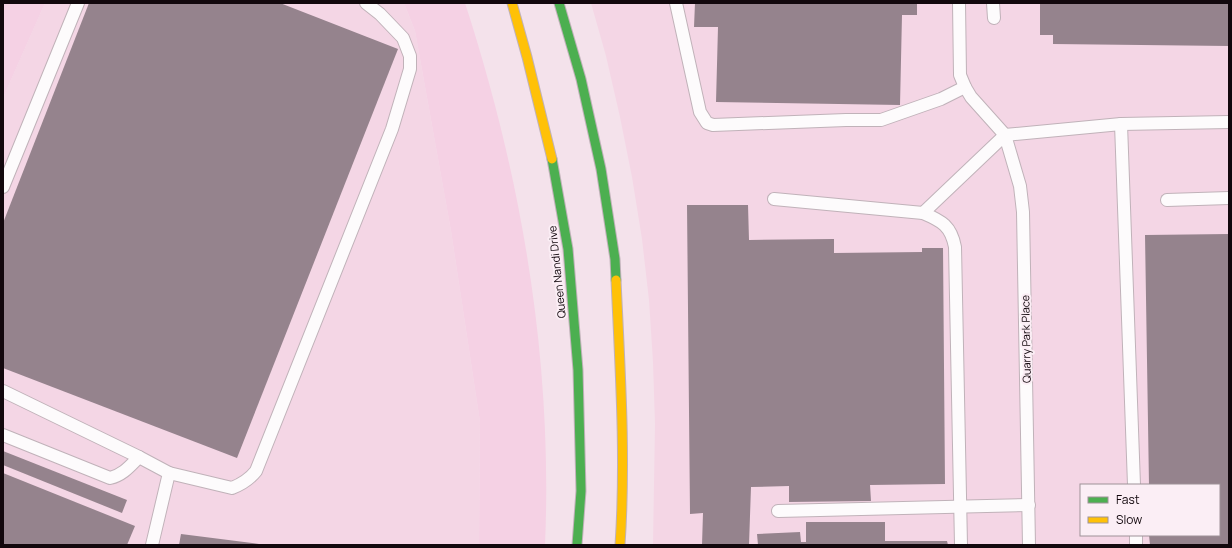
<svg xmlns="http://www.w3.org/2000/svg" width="1232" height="548" font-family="Manrope,sans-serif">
  <rect width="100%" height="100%" fill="#f4e2eb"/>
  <g fill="#f4d6e5" fill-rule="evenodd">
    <path d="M45,3H404L415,31L451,231L480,422L479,545H3V98Z"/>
    <path d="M591,3H1229V545H653L655,424L653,362L649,300L642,239L632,177L620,117L606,56ZM1081,485H1219V535H1081Z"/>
  </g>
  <g fill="#f5d1e4">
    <path d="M3,3H45L3,98Z"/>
    <path d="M404,3H465C522,178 553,361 545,545H479L480,422L451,231L415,31Z"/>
  </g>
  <g fill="#95838d">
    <path d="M89,3H280L398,49L237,458L3,368V223Z"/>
    <path d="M695,3H917V15H902L900,105L716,102L718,27H694Z"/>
    <path d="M1040,3H1229V46L1053,44V35H1040Z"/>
    <path d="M687,205H748L749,240L834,239V253L922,252V248H943L945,484L870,485L871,501L789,502V486L751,487L749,545H702L703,513L690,514Z"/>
    <path d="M1229,234V545H1150L1149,535H1219V485H1149L1145,235Z"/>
    <path d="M3,451L127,500L122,513L3,465Z"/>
    <path d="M3,473L135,526L127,545H3Z"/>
    <path d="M806,522H885V541H947L948,545H758L757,534L800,532L801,542H806Z"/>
    <path d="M181,534L259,544V545H179Z"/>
  </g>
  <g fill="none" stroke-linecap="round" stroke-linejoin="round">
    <defs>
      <g id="lane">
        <path d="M676,3L700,112L707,123L713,125L846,120H881L941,99L965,87"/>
        <path d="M959,3L960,75L965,87L971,97L1005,135L1020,186L1023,212L1029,545"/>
        <path d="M993,3L994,18"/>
        <path d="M1121,124L1134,485"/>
        <path d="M3,187L78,3"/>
        <path d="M774,199L923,213C942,221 951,226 955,247L961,545"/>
        <path d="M1167,200L1229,198"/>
        <path d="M923,213L1005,135L1121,124L1229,122"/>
        <path d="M3,391L139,457L169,473L152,545"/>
        <path d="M3,435L110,478C123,475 130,466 139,457"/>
        <path d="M169,473L232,488C242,484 249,480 256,471L392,129L410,69V56L403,38L380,14L366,3"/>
        <path d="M778,511L1029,505"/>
        <path d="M1136,535V545"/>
      </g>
      <g id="fast">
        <path d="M559,3L581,79L601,169L615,259L616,280"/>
        <path d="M552,159L568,249L578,370L581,491L577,545"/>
      </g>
      <g id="slow">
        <path d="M512,3L527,57L552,159"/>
        <path d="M616,280C620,368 626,457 620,545"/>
      </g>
    </defs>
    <use href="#lane" stroke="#c0b2b9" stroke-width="14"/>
    <use href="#fast" stroke="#c0b2b9" stroke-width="11"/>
    <use href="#slow" stroke="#c0b2b9" stroke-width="11"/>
    <use href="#lane" stroke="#fdfbfc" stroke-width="12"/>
    <use href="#fast" stroke="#4caf50" stroke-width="9"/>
    <use href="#slow" stroke="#ffc107" stroke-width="9"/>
  </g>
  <g text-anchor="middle" stroke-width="4" stroke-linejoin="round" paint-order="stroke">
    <g font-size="11" fill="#12080d" stroke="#fbeef5">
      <text transform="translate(557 272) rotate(-96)" y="4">Queen Nandi Drive</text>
      <text transform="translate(1026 339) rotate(-91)" y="4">Quarry Park Place</text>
    </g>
  </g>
  <rect width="1232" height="548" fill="none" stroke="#12080d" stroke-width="8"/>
  <rect x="1080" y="484" width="140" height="52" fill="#fbeef5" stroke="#9e9298"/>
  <rect x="1088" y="497" width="20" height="6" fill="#4caf50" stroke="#9e9298"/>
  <text x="1116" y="504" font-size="12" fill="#12080d">Fast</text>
  <rect x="1088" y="517" width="20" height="6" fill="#ffc107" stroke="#9e9298"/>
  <text x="1116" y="524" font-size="12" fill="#12080d">Slow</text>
</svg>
